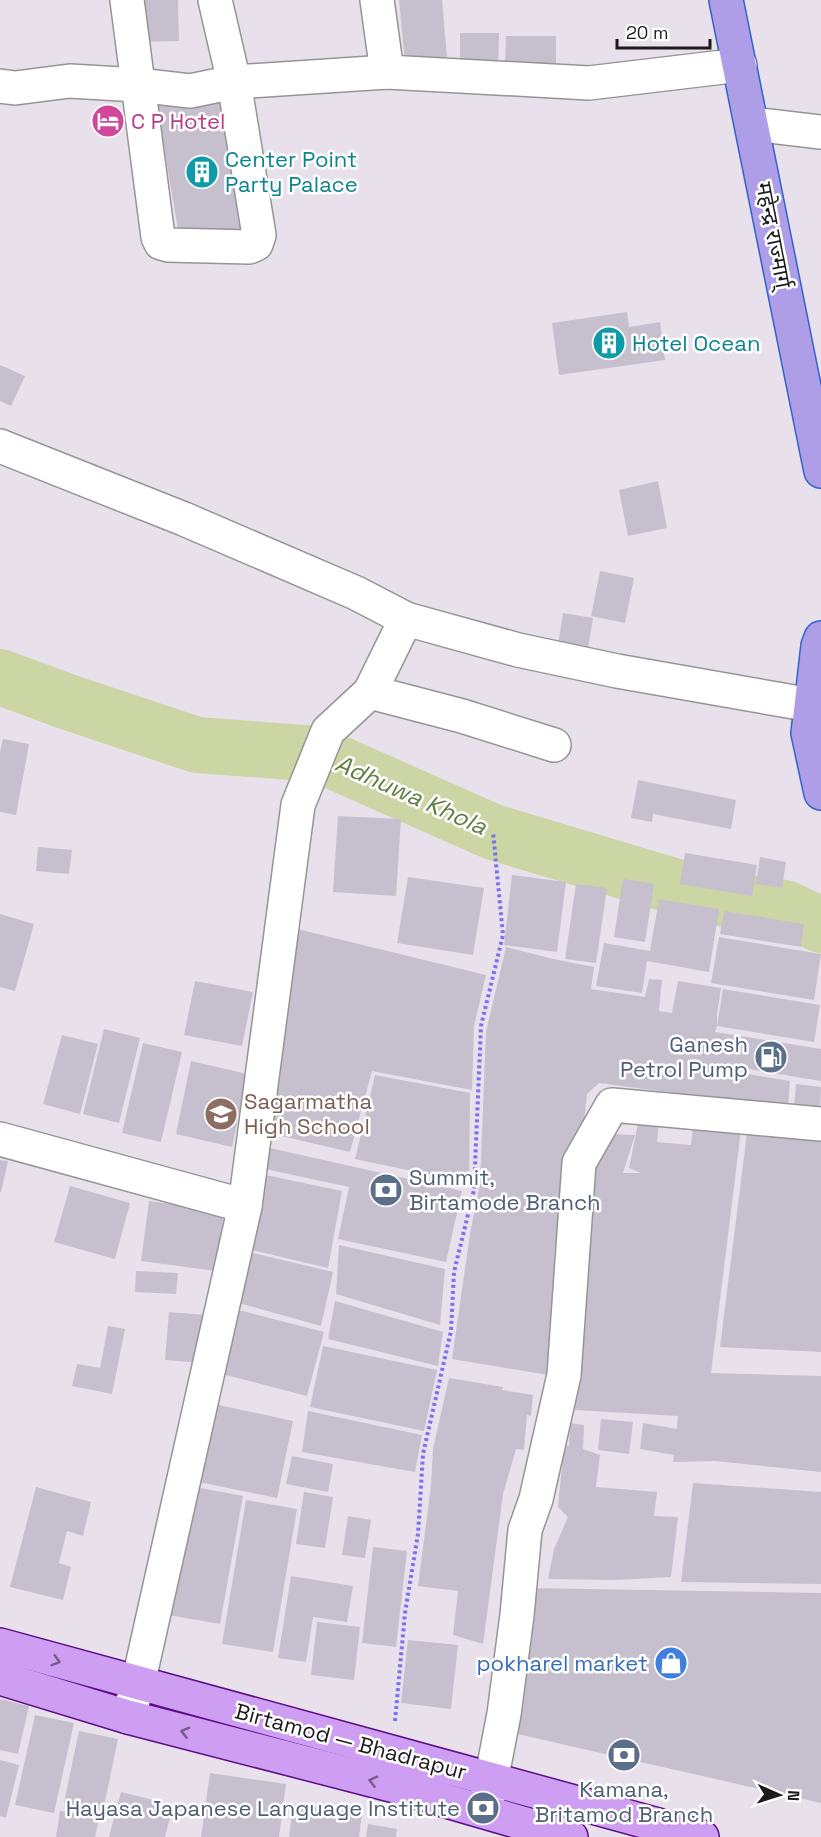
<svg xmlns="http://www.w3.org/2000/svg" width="821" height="1837" font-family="'Space Grotesk','Noto Sans Devanagari',sans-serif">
  <rect width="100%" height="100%" fill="#e8e1ec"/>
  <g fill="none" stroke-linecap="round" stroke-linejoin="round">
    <path stroke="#cbd6a4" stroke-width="56" d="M0,677L68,702L197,745L317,754L493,832L687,890L738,902L785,908L821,925"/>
  </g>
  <g fill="#c6bfcd">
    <path d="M135,0H178L179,41L136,42Z"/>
    <path d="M399,0H442L447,57L405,62Z"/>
    <path d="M460,33H499L498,72L460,71Z"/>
    <path d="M506,36H556V65H505Z"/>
    <path d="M155,97L226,104L247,240H180Z"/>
    <path d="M627,312L629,327L660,322L665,360L559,375L552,323Z"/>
    <path d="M0,365L25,376L11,406L0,401Z"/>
    <path d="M658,481L667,528L628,536L619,490Z"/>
    <path d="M600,571L634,578L625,623L591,616Z"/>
    <path d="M563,613L593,618L588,649L558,644Z"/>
    <path d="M3,739L29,744L16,815L0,812V753Z"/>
    <path d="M638,780L736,800L731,829L653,814L652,822L631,818Z"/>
    <path d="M338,816L401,819L396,896L333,892Z"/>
    <path d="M38,847L72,850L69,874L36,871Z"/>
    <path d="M685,853L757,865L752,896L680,884Z"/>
    <path d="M760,857L786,862L782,888L756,884Z"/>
    <path d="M512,875L566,882L557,952L504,945Z"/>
    <path d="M408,877L484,888L473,955L397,943Z"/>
    <path d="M623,879L654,884L645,942L614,937Z"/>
    <path d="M576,884L607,888L596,963L565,959Z"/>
    <path d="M659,899L719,909L709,972L647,961L642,993L596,986L604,943L650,951Z"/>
    <path d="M724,911L804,924L801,947L720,934Z"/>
    <path d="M0,914L34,924L15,991L0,987Z"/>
    <path d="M289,927L486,975L474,1026L472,1090L372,1071L350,1152L273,1134Z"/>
    <path d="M719,937L821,954L814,1000L711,983Z"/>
    <path d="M506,947L553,959L594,967L591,989L645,997L649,979L662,980L659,1011L672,1013L678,981L721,988L717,1014V1026L723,989L820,1005L814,1042L717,1026L715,1032L821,1049V1081L719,1064L716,1069L790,1081L788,1108L599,1083L587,1094L582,1141L567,1162L554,1255V1376L452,1359L470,1234L480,1184L486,1032Z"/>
    <path d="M195,981L253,992L242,1046L184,1035Z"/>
    <path d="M104,1029L140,1038L119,1123L83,1114Z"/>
    <path d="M62,1035L98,1044L80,1114L43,1104Z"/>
    <path d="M143,1043L182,1052L161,1142L122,1133Z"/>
    <path d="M191,1061L247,1074L232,1147L176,1134Z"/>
    <path d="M375,1075L470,1093L469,1183L355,1159Z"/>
    <path d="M796,1084L821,1087L820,1110L794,1108Z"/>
    <path d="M659,1118L657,1142L691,1145L693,1125L741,1130L711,1373L821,1376V1472L715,1461L673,1462L674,1455L640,1449L643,1423L677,1429L678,1416L575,1410L579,1289L589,1171L610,1134L635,1135L623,1173H641L629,1168L638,1124Z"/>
    <path d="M747,1133L821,1141V1352L720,1347Z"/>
    <path d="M270,1148L462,1191L446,1262L338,1239L349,1187L265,1169Z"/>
    <path d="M0,1160L8,1161L1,1192H0Z"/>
    <path d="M261,1174L342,1191L328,1268L248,1249Z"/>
    <path d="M70,1186L130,1203L115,1259L54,1242Z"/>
    <path d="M149,1201L224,1211L216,1271L141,1261Z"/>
    <path d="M339,1245L445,1269L440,1325L336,1294Z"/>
    <path d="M244,1251L333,1272L321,1326L232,1301Z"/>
    <path d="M136,1271L178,1273L176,1294L135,1292Z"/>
    <path d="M335,1301L443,1332L438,1366L328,1339Z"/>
    <path d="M231,1308L324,1332L307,1396L214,1372Z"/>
    <path d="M169,1312L206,1315L202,1363L165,1360Z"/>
    <path d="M108,1326L125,1329L112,1394L72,1386L77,1364L100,1368Z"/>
    <path d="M323,1346L437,1370L424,1431L310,1407Z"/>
    <path d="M449,1378L503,1387L502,1390L533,1395L531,1416L527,1415L524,1450L516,1449L503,1494L483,1644L453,1635L458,1591L418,1586L431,1486L433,1449Z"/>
    <path d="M210,1403L293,1421L277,1498L194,1481Z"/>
    <path d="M308,1411L422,1435L415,1472L302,1452Z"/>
    <path d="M601,1419L633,1422L629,1454L598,1450Z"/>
    <path d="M570,1423L584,1425L583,1449L600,1455L596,1487L657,1492L654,1516L678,1517L671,1577L616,1580L548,1579L554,1549L568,1517L558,1507L564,1445L569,1446Z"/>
    <path d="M292,1456L333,1464L328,1492L286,1484Z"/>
    <path d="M693,1483L821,1492V1584L681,1582Z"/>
    <path d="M190,1486L243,1496L220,1624L168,1615Z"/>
    <path d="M36,1487L91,1502L83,1536L67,1531L59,1563L71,1567L63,1600L10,1587Z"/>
    <path d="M304,1492L333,1497L325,1548L296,1544Z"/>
    <path d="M246,1500L297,1509L273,1652L222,1644Z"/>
    <path d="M348,1516L371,1520L365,1558L342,1555Z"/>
    <path d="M373,1547L407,1551L396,1647L362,1643Z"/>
    <path d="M291,1576L353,1586L347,1622L313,1617L306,1662L278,1658Z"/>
    <path d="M529,1588L821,1593V1803L513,1733Z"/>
    <path d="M317,1622L360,1627L354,1680L311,1675Z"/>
    <path d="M408,1640L458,1645L451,1709L401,1703Z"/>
    <path d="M0,1699L29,1706L18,1754L0,1750Z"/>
    <path d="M35,1715L74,1723L54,1813L15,1805Z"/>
    <path d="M79,1731L118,1739L103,1811L64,1803Z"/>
    <path d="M0,1760L19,1765L6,1818L0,1816Z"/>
    <path d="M210,1773L286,1784L279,1837H201Z"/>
    <path d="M121,1792L173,1805L165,1837H109Z"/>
    <path d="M293,1804L362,1814L359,1837H289Z"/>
    <path d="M60,1811L99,1818L95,1837H56Z"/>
    <path d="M368,1824L397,1829L396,1837H366Z"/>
  </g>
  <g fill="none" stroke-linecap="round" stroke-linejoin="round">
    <defs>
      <g id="minor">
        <path d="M127,0L158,237L161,243L168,245L249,247L256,244L259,235L234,82L215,0"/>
        <path d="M377,0L387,72"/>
        <path d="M0,86L15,88L70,81L138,85L190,91L234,82L387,72L589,83L740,65"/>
        <path d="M752,124L821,132"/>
        <path d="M0,446L184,519L356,593L406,619L518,650L617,671L811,705"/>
        <path d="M370,692L462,716L554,745"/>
        <path d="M0,1139L245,1206"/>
        <path d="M128,1717L138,1684L245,1206L298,805L328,731L370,692L406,619"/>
        <path d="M486,1807L504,1714L517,1615L525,1530L536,1499L564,1375L579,1163L612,1105L821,1124"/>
      </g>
      <g id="primary">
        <path d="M0,1645L702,1837"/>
        <path d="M0,1678L128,1717L391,1785L571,1837"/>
      </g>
      <g id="trunk">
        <path d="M726,0L821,471"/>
        <path d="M821,638L818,646L808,733L821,793"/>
      </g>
    </defs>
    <use href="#minor" stroke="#959595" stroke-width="36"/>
    <use href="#primary" stroke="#5d0c86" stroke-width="36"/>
    <use href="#trunk" stroke="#3164c6" stroke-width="36"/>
    <path stroke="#7c70ee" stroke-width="4" stroke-dasharray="3 3" stroke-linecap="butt" d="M395,1721L405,1613L418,1534L423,1454L451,1331L454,1272L474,1190L481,1026L503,935L493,832"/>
    <use href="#minor" stroke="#fff" stroke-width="33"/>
    <use href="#primary" stroke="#ce9ef3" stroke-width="33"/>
    <use href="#trunk" stroke="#ae9ee8" stroke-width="33"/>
  </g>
  <defs><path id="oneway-chevron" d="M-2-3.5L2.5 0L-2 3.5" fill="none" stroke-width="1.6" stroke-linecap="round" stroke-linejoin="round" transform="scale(1.5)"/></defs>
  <g stroke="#745c87">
    <use href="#oneway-chevron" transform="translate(56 1661) rotate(16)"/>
    <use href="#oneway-chevron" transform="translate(185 1732) rotate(-166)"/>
    <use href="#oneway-chevron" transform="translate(373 1781) rotate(-166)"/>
  </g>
  <defs>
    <symbol id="hotel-disc" viewBox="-11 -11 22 22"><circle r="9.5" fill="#d1479c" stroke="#fff"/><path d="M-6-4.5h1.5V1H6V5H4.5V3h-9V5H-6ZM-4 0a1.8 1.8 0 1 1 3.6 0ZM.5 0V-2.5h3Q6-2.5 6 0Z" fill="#fff"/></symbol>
    <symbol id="building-disc" viewBox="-11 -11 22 22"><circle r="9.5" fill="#0f9aa8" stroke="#fff"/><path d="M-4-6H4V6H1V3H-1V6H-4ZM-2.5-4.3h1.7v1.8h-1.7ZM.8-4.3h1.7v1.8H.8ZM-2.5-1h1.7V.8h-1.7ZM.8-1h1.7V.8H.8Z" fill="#fff"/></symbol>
    <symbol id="fuel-disc" viewBox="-11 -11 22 22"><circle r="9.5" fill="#5c6f8a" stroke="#fff"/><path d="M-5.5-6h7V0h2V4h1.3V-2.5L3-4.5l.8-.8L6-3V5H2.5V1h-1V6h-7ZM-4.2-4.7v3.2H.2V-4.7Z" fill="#fff"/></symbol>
    <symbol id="school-disc" viewBox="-11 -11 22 22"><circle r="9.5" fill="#8d6e63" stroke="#fff"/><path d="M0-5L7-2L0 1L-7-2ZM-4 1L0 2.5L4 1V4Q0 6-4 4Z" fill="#fff"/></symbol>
    <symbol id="bank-disc" viewBox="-11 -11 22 22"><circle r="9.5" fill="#5c6f8a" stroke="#fff"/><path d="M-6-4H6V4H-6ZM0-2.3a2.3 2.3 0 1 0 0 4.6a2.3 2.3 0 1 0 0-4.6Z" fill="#fff"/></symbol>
    <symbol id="shop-disc" viewBox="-11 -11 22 22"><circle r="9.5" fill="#3f7fe0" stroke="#fff"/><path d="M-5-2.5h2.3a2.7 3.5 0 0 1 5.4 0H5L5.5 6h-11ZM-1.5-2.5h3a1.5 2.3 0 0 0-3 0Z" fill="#fff"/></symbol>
  </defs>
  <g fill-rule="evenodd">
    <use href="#hotel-disc" x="89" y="102" width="38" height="38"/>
    <use href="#building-disc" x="183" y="153" width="38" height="38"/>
    <use href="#building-disc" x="590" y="324" width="38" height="38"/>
    <use href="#fuel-disc" x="752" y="1038" width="38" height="38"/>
    <use href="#school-disc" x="202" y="1095" width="38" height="38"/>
    <use href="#bank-disc" x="367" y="1171" width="38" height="38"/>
    <use href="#shop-disc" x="652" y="1644" width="38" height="38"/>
    <use href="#bank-disc" x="605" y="1736" width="38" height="38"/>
    <use href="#bank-disc" x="464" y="1789" width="38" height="38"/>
  </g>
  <g text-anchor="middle" stroke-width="5" stroke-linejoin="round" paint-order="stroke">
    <g font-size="22" fill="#b23c85" stroke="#fff" text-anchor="start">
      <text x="131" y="129">C P Hotel</text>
    </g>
    <g font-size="22" fill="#0d838f" stroke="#fff" text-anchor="start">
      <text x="225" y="167">Center Point<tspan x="225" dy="25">Party Palace</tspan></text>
      <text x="632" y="351">Hotel Ocean</text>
    </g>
    <g font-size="22" fill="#1b1b1b" stroke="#fff">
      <text transform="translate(774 235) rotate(79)" y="8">महेन्द्र राज्मार्ग्</text>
      <text transform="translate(351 1741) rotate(15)" y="8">Birtamod — Bhadrapur</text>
    </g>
    <g font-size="22" fill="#4e5e75" stroke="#fff" text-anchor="end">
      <text x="748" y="1052">Ganesh<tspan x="748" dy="25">Petrol Pump</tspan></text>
      <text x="409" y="1185" text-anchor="start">Summit,<tspan x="409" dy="25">Birtamode Branch</tspan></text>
      <text x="624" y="1797" text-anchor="middle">Kamana,<tspan x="624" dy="25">Britamod Branch</tspan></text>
      <text x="460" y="1816">Hayasa Japanese Language Institute</text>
    </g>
    <g font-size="22" fill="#785e54" stroke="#fff" text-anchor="start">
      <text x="244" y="1109">Sagarmatha<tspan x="244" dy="25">High School</tspan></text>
    </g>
    <g font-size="22" fill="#366cbe" stroke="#fff" text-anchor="end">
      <text x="648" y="1671">pokharel market</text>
    </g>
    <g font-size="24" font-style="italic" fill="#5f7d40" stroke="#fff">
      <text transform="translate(411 795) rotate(24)" y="8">Adhuwa Khola</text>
    </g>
  </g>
  <g transform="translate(779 1795) rotate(93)" stroke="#ffffff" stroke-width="4.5" paint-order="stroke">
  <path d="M0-4.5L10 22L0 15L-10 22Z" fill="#1b1b1b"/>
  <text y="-9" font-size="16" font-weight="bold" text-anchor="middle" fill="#1b1b1b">N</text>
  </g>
  <path d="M617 39v9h93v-9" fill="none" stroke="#1b1b1b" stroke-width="3"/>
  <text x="626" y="39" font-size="18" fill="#1b1b1b" stroke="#ffffff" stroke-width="4.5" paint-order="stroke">20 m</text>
</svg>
